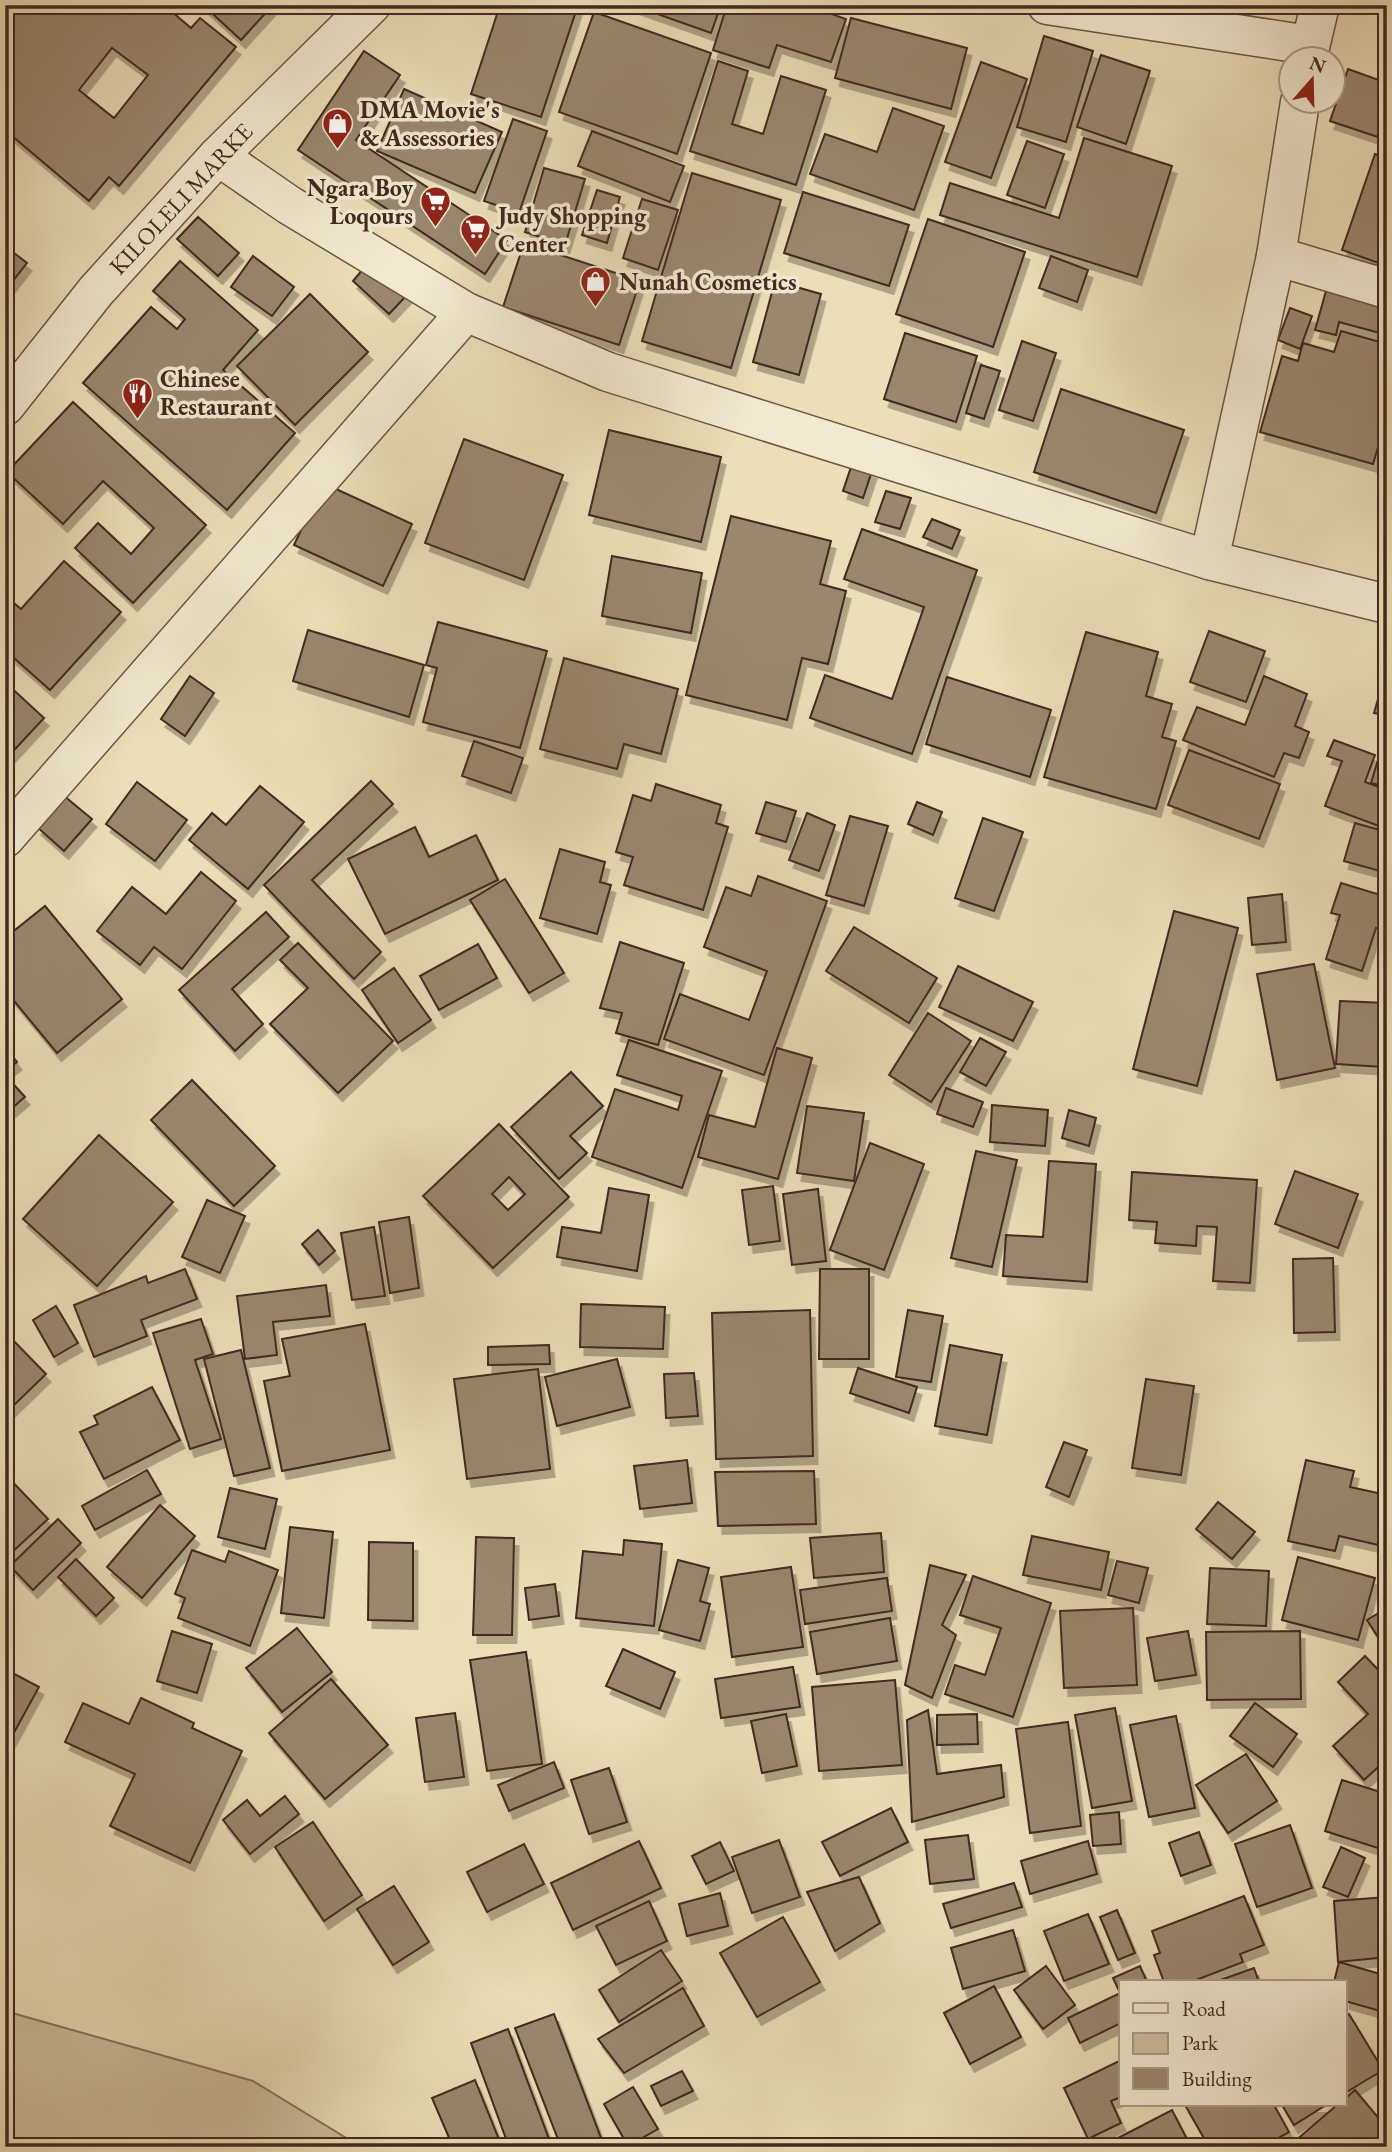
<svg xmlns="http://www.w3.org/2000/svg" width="1392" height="2152" font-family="'EB Garamond',serif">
  <defs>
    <filter id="shadow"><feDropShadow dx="4.5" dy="8" stdDeviation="0" flood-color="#0004"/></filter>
  </defs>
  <rect width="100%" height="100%" fill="#eadfb6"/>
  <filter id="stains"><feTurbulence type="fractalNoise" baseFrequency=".00286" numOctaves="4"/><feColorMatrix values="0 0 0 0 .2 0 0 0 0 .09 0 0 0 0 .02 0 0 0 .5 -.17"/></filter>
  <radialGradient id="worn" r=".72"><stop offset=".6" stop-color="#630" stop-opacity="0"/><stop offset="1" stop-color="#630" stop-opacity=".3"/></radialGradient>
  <path fill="#cdc09d" stroke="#87745f" stroke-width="2" d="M5,2011L253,2081L361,2147H5Z"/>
  <g fill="#99886e" stroke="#412921" stroke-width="2" fill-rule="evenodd" filter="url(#shadow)">
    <path d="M5,5H164L191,28L200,18L236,47L119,186L109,177L89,201L5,130ZM112,48L148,75L114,118L79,90Z"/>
    <path d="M203,5H273L241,40Z"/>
    <path d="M500,5H578L541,117L471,94Z"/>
    <path d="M632,5H721L711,33Z"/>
    <path d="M727,5H806L846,19L831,62L777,45L769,68L713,50Z"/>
    <path d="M594,12L711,53L677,154L559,112Z"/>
    <path d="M851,18L967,48L951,109L835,78Z"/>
    <path d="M1044,36L1093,51L1066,142L1017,127Z"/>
    <path d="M364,51L400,75L356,140L507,240L485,274L298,150Z"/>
    <path d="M1101,55L1150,71L1126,144L1077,127Z"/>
    <path d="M718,61L748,71L732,124L763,134L781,76L826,90L796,185L690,151Z"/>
    <path d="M981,62L1027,79L991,178L945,162Z"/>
    <path d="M1348,69L1387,83V140L1330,121Z"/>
    <path d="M404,89L502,132L475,193L377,151Z"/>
    <path d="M893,108L944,126L914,210L810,174L825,134L877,152Z"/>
    <path d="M513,119L547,131L519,213L484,201Z"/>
    <path d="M592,131L684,166L670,202L578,166Z"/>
    <path d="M1084,138L1172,166L1137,277L940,215L950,183L1059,218Z"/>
    <path d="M1027,141L1064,154L1045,208L1007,195Z"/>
    <path d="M1375,154L1387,158V266L1342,250Z"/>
    <path d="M544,168L585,179L565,245L525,232Z"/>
    <path d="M692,173L781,200L731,368L642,341Z"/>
    <path d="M597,190L620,197L607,243L582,235Z"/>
    <path d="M803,192L909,225L889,286L784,253Z"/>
    <path d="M642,199L678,210L658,270L623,258Z"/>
    <path d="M198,217L239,253L218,276L177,239Z"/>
    <path d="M928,219L1025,252L993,347L896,314Z"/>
    <path d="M524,243L640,281L619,345L503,307Z"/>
    <path d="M5,246L27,263L5,291Z"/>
    <path d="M253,256L294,287L272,316L231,287Z"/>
    <path d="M1051,256L1088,270L1077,302L1039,288Z"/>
    <path d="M180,261L258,330L223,370L295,433L227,510L83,383L151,307L177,329L185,319L153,291Z"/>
    <path d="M369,262L407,295L389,314L353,281Z"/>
    <path d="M775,281L821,294L799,375L753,362Z"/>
    <path d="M1326,291L1387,307V335L1339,322L1336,335L1315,330Z"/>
    <path d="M310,294L368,352L295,425L237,366Z"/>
    <path d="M1290,308L1312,316L1300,349L1278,340Z"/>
    <path d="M1341,331L1387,344V417L1373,464L1260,432L1282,356L1298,361L1303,343L1334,352Z"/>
    <path d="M905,333L977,356L956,422L884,399Z"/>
    <path d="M1022,341L1056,353L1033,421L999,410Z"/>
    <path d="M981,365L1000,371L984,419L966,413Z"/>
    <path d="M1061,389L1184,430L1156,513L1034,472Z"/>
    <path d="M73,402L206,525L133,603L75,548L98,523L131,554L154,528L103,481L63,524L7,472Z"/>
    <path d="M609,430L721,457L701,542L589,515Z"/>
    <path d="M464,439L563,475L524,580L425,543Z"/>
    <path d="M852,464L872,471L863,498L843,491Z"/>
    <path d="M323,483L412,524L383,586L294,545Z"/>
    <path d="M886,491L911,498L900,529L875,522Z"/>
    <path d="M731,516L831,541L820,584L846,591L828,664L802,658L787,720L686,695Z"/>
    <path d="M932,519L960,530L952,549L923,537Z"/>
    <path d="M862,529L977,570L912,754L810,718L825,675L892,699L924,607L844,579Z"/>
    <path d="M612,556L702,573L691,633L602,616Z"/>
    <path d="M64,561L121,612L50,690L5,650V599L7,597L21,609Z"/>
    <path d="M438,622L547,651L520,748L423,722L437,668L426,665Z"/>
    <path d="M308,630L424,665L409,717L293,681Z"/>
    <path d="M1209,631L1265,651L1246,702L1190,682Z"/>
    <path d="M1086,632L1158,652L1146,696L1172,704L1162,737L1176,741L1156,809L1044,777Z"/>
    <path d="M564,658L678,689L661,754L624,744L617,769L540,749Z"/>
    <path d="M1385,675L1387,676V716L1374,713Z"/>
    <path d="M190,676L214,693L185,736L161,719Z"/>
    <path d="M1264,676L1307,694L1295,726L1309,732L1299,758L1284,753L1274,777L1183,740L1197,707L1245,725Z"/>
    <path d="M947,677L1051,710L1030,777L926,744Z"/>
    <path d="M5,682L44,718L5,760Z"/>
    <path d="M1387,730V787L1371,783Z"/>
    <path d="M1334,740L1375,755L1365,782L1387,790V829L1325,806L1342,761L1327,756Z"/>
    <path d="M474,741L523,758L511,793L462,776Z"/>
    <path d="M1189,750L1280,784L1259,839L1168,805Z"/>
    <path d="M371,781L393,804L312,880L381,952L354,979L264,885Z"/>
    <path d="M137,782L187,820L155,861L106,824Z"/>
    <path d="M656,784L721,805L716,823L728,827L703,910L624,885L633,857L616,852L633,795L651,801Z"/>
    <path d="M260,786L304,822L248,889L189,840L212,813L226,825Z"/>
    <path d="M63,795L92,819L64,851L37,827Z"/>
    <path d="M766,802L796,811L786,842L756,833Z"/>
    <path d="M917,802L942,812L933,835L908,824Z"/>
    <path d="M807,813L835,825L819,871L789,860Z"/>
    <path d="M850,816L888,826L864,906L826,895Z"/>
    <path d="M983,818L1023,832L994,911L955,898Z"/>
    <path d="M1355,823L1387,832V873L1344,861Z"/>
    <path d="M415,827L429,857L476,835L498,880L385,934L348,859Z"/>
    <path d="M560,849L605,862L600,882L611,885L597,934L540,918Z"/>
    <path d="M201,872L236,901L182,969L154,947L140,965L97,931L132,887L166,914Z"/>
    <path d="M758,876L827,901L764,1075L664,1039L680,994L749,1020L767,971L704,947L726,887L751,896Z"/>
    <path d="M505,879L564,973L529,993L470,900Z"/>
    <path d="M1341,883L1387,897V931L1376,928L1362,971L1326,959L1340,915L1331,913Z"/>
    <path d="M1282,894L1286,942L1252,945L1248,898Z"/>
    <path d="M45,906L122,999L57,1053L5,990V938Z"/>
    <path d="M1174,911L1238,928L1197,1086L1133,1069Z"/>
    <path d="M266,912L289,937L232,989L263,1024L235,1051L179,990Z"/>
    <path d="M854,927L937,978L909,1023L826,971Z"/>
    <path d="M620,942L684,963L658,1045L616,1033L622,1013L600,1008Z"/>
    <path d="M298,943L393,1041L338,1093L270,1024L308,988L280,960Z"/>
    <path d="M478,944L497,978L439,1010L420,976Z"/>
    <path d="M1314,964L1335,1068L1277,1080L1257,974Z"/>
    <path d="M958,966L1033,1002L1013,1041L939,1007Z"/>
    <path d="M394,968L431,1020L398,1043L362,990Z"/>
    <path d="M1340,1001L1386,1003L1383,1067L1336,1064Z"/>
    <path d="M928,1013L971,1041L931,1102L889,1075Z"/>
    <path d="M980,1038L1006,1052L986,1086L960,1072Z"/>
    <path d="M629,1040L722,1071L682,1188L592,1157L615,1089L678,1110L682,1096L617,1075Z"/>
    <path d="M5,1046L17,1062L5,1071Z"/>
    <path d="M777,1048L812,1058L778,1179L698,1157L709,1115L755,1127Z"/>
    <path d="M571,1072L603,1106L570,1136L587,1153L559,1179L511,1127Z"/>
    <path d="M7,1077L25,1097L5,1114V1078Z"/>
    <path d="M192,1080L275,1166L234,1206L151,1120Z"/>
    <path d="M946,1088L983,1102L973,1127L937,1114Z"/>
    <path d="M992,1105L1048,1110L1045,1146L990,1142Z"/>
    <path d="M807,1106L864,1113L854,1181L797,1173Z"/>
    <path d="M1069,1110L1096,1118L1089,1146L1062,1138Z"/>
    <path d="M499,1124L569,1197L493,1268L423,1196ZM509,1177L525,1194L508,1210L492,1194Z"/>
    <path d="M99,1135L173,1202L97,1286L23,1219Z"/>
    <path d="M870,1143L924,1164L884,1270L830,1250Z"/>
    <path d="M976,1151L1017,1160L992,1267L951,1258Z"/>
    <path d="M1049,1161L1096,1164L1087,1282L1003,1276L1006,1235L1043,1237Z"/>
    <path d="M1295,1171L1358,1194L1338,1248L1275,1224Z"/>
    <path d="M1132,1172L1257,1180L1250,1283L1213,1281L1217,1227L1197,1226L1196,1246L1155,1243L1157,1222L1129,1220Z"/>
    <path d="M773,1186L780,1241L749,1245L742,1190Z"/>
    <path d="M609,1188L649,1195L637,1271L557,1257L562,1227L601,1233Z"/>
    <path d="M818,1189L826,1261L792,1265L783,1194Z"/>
    <path d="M207,1200L245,1216L220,1273L182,1257Z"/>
    <path d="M409,1217L419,1288L390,1293L379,1222Z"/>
    <path d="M374,1227L385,1296L352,1300L341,1233Z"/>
    <path d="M318,1230L335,1251L319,1265L302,1244Z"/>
    <path d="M1333,1258L1335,1332L1294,1333L1293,1259Z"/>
    <path d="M185,1269L197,1299L141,1320L147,1336L94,1357L74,1305L146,1276L148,1283Z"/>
    <path d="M820,1269H869V1359H819Z"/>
    <path d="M326,1285L330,1316L273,1322L277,1355L245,1359L237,1296Z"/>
    <path d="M581,1304L665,1307L663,1349L580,1347Z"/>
    <path d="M56,1306L78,1343L54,1357L33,1320Z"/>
    <path d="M810,1310L813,1456L716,1459L712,1313Z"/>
    <path d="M908,1310L943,1316L931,1382L896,1377Z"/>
    <path d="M201,1319L213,1354L195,1360L221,1439L190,1449L153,1333Z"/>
    <path d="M365,1324L390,1450L282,1471L264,1381L290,1376L282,1339Z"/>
    <path d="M5,1332L46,1374L5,1414Z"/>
    <path d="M549,1345L550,1364L488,1365V1347Z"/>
    <path d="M950,1345L1002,1355L987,1435L935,1426Z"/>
    <path d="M241,1350L270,1468L234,1476L204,1359Z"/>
    <path d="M617,1359L630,1407L557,1426L545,1377Z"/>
    <path d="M858,1368L917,1387L909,1413L850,1393Z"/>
    <path d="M538,1369L550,1469L467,1479L454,1379Z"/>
    <path d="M694,1373L698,1416L666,1418L664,1374Z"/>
    <path d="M1146,1379L1194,1386L1181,1475L1132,1468Z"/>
    <path d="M152,1387L180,1440L104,1479L80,1432L98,1424L94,1416Z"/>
    <path d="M1064,1442L1087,1450L1069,1497L1046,1487Z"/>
    <path d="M687,1460L692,1503L640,1509L634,1466Z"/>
    <path d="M1306,1460L1354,1471L1350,1487L1387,1495V1547L1339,1536L1335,1551L1288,1541Z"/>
    <path d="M147,1470L161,1494L95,1530L82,1506Z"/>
    <path d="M814,1471L816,1524L718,1526L715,1472Z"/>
    <path d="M5,1474L48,1519L9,1555L5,1551Z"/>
    <path d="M230,1488L277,1499L265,1549L218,1537Z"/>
    <path d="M1218,1502L1255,1532L1232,1559L1196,1529Z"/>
    <path d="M160,1505L195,1536L142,1598L107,1567Z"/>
    <path d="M58,1519L81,1543L33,1590L10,1566Z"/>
    <path d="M290,1527L333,1532L324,1618L281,1613Z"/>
    <path d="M881,1533L884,1572L814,1578L810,1538Z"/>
    <path d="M1032,1536L1109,1552L1101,1590L1023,1575Z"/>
    <path d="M476,1537L514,1538L512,1635H473Z"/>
    <path d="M624,1540L662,1544L654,1626L576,1618L583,1551L623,1555Z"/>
    <path d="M369,1542L413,1543V1621L368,1620Z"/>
    <path d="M192,1550L225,1562L229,1551L278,1570L250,1646L178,1618L185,1598L175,1594Z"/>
    <path d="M1298,1557L1375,1578L1358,1640L1282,1620Z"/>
    <path d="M76,1559L114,1598L96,1616L58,1577Z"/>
    <path d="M678,1560L709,1568L700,1601L710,1604L700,1641L659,1630Z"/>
    <path d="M1117,1561L1148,1568L1139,1603L1108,1595Z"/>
    <path d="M930,1565L966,1575L942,1625L956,1635L932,1698L905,1685Z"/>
    <path d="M791,1567L803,1647L732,1657L721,1577Z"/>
    <path d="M1210,1568L1269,1571L1266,1626L1207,1624Z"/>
    <path d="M973,1576L1051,1603L1013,1717L945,1694L955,1665L985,1675L1001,1628L960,1615Z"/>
    <path d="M887,1578L892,1611L805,1624L800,1590Z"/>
    <path d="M555,1584L559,1616L529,1620L525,1588Z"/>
    <path d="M1133,1608L1137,1685L1064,1688L1060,1611Z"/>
    <path d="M1387,1608V1651L1367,1620Z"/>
    <path d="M890,1618L897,1661L817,1674L810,1632Z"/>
    <path d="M297,1628L332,1672L282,1712L246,1668Z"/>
    <path d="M172,1631L212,1644L197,1693L157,1681Z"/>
    <path d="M1188,1631L1196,1675L1155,1681L1147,1638Z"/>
    <path d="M1300,1631L1301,1699L1207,1700L1206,1632Z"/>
    <path d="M623,1649L675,1672L660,1709L606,1686Z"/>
    <path d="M526,1652L542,1764L487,1771L470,1660Z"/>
    <path d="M1365,1656L1387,1679V1759L1364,1780L1333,1746L1368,1714L1338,1682Z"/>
    <path d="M793,1667L800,1707L721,1718L715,1679Z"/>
    <path d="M5,1669L39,1687L5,1749Z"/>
    <path d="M331,1679L388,1745L325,1799L269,1733Z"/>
    <path d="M895,1680L902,1765L819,1771L812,1687Z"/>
    <path d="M141,1698L194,1723L192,1728L242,1751L190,1863L110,1826L135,1774L65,1742L83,1703L129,1724Z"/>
    <path d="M1255,1703L1297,1734L1273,1767L1230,1736Z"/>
    <path d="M1115,1708L1132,1801L1092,1808L1075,1715Z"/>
    <path d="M928,1710L937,1774L1001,1765L1004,1797L912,1822L907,1720Z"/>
    <path d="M455,1713L464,1777L425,1782L416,1718Z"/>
    <path d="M786,1714L797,1766L762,1773L751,1721Z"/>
    <path d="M977,1714L978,1744L937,1745V1715Z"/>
    <path d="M1176,1716L1195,1808L1149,1817L1130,1725Z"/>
    <path d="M1068,1722L1081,1826L1030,1833L1016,1729Z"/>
    <path d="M1246,1754L1277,1801L1228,1833L1196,1785Z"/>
    <path d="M554,1762L564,1788L509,1811L498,1785Z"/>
    <path d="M609,1768L627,1822L589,1834L571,1780Z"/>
    <path d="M1342,1780L1387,1794V1851L1325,1831Z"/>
    <path d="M285,1796L299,1814L250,1854L223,1820L247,1800L260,1816Z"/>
    <path d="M891,1808L908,1842L840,1876L822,1842Z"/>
    <path d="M1119,1812L1121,1844L1093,1846L1090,1815Z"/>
    <path d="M313,1822L362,1895L324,1921L275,1847Z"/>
    <path d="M1290,1825L1312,1888L1257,1907L1235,1844Z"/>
    <path d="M1199,1832L1211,1865L1181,1876L1169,1843Z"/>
    <path d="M968,1835L974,1879L930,1884L925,1840Z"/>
    <path d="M779,1840L800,1897L752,1913L732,1857Z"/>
    <path d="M639,1841L661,1888L573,1930L551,1883Z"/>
    <path d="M1088,1841L1097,1874L1030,1894L1021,1861Z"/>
    <path d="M720,1842L734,1871L706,1884L692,1856Z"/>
    <path d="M524,1844L544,1884L487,1912L467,1872Z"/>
    <path d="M1341,1847L1365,1858L1348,1897L1323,1887Z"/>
    <path d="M859,1877L880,1923L835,1951L807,1892Z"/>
    <path d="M1014,1883L1022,1907L951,1928L943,1904Z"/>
    <path d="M394,1886L429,1942L393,1965L357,1909Z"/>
    <path d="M720,1893L728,1926L687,1936L679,1904Z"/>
    <path d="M1244,1896L1264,1945L1240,1954L1243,1962L1191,1982H1164L1154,1955L1160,1953L1152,1931Z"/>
    <path d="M1387,1897V1957L1338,1962L1334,1901Z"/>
    <path d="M649,1901L667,1941L616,1965L596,1926Z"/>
    <path d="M1117,1910L1135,1953L1118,1960L1100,1917Z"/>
    <path d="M1088,1914L1109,1964L1064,1981L1044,1931Z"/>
    <path d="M783,1917L820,1982L757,2017L720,1953Z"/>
    <path d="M1013,1930L1025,1971L963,1989L951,1948Z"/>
    <path d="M661,1950L682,1981L619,2022L599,1990Z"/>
    <path d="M1339,1962L1387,1976V2013L1345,2001V1982H1334Z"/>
    <path d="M1046,1966L1075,2005L1043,2029L1014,1990Z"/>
    <path d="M1140,1966L1147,1982H1121V1995L1113,1978Z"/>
    <path d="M1254,1968L1259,1982H1215Z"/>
    <path d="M994,1986L1021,2037L970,2064L944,2013Z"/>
    <path d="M683,1988L704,2026L624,2073L598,2039Z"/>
    <path d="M1118,1994L1121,2000V2023L1080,2043L1068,2018Z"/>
    <path d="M554,2014L601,2138L579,2147H561L515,2028Z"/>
    <path d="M1349,2014L1383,2070L1345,2093V2017Z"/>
    <path d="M508,2029L552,2147H509L471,2043Z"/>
    <path d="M1121,2060V2097L1111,2101L1121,2123L1088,2139L1064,2088Z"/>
    <path d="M682,2071L693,2091L661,2106L651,2086Z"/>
    <path d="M475,2080L502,2147H453L432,2098Z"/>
    <path d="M633,2087L658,2129L628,2146L604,2104Z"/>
    <path d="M1355,2090L1387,2128V2147H1300L1295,2141L1337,2105H1345V2099Z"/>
    <path d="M1185,2105H1274L1289,2132L1262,2147H1209Z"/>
    <path d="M1282,2105H1326L1294,2125Z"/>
    <path d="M1172,2110L1191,2147H1120L1116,2139Z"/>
  </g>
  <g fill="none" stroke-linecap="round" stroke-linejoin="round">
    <defs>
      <g id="minor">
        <path d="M1047,5L1309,45"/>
        <path d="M1307,60L1320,5"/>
        <path d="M218,156L289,205L466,312L608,372L1209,560L1387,604"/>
        <path d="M1276,256L1387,289"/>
        <path d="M5,406L96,291L218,156L371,5"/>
        <path d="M1209,560L1276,256L1300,102"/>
        <path d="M5,838L466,312"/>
      </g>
    </defs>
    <use href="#minor" stroke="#6b5646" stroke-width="41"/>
    <use href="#minor" stroke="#f1ead0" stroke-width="38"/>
  </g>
  <defs>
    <symbol id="shop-pin" viewBox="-11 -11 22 30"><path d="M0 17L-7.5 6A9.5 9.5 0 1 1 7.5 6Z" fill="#8f2418" stroke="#f1ead0"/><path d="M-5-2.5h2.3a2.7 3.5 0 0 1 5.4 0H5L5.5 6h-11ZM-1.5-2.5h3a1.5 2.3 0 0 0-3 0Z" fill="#fff"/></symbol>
    <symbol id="supermarket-pin" viewBox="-11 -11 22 30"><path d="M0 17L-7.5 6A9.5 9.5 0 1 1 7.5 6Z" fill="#8f2418" stroke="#f1ead0"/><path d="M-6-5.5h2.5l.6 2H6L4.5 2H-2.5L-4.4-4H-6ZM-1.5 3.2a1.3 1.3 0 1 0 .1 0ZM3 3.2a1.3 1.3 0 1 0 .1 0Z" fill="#fff"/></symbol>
    <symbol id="restaurant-pin" viewBox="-11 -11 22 30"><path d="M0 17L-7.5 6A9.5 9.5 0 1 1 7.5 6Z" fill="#8f2418" stroke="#f1ead0"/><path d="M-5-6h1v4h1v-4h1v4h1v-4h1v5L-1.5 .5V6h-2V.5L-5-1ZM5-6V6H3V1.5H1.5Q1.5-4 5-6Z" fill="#fff"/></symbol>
  </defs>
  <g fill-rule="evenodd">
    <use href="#shop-pin" x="320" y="106" width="35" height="47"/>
    <use href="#supermarket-pin" x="418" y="184" width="35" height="47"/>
    <use href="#supermarket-pin" x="458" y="212" width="35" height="47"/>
    <use href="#shop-pin" x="578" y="264" width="35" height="47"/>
    <use href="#restaurant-pin" x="120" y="376" width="35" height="47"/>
  </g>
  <g text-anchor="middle" stroke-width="7" stroke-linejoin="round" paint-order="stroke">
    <g font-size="24" font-weight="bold" fill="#412921" stroke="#f1ead0" text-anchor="start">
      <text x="360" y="118">DMA Movie's<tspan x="360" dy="28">&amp; Assessories</tspan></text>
      <text x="413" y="196" text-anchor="end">Ngara Boy<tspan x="413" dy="28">Loqours</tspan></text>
      <text x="498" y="224">Judy Shopping<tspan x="498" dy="28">Center</tspan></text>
      <text x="619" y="290">Nunah Cosmetics</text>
      <text x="160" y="387">Chinese<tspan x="160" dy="28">Restaurant</tspan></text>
    </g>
    <g font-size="24" fill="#412921" stroke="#f1ead0">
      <text transform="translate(181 199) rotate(-47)" y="8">KILOLELI MARKE</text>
    </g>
  </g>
  <rect width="1392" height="2152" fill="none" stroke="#eadfb6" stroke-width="28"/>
  <rect x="7" y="7" width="1378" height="2138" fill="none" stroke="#412921" stroke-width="3.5"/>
  <rect x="14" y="14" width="1364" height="2124" fill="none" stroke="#412921" stroke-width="2"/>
  <rect x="1119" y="1980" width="228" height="126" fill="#f1ead0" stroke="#ab9d8a" stroke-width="2"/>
  <rect x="1133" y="2003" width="35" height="10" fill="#f1ead0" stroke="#ab9d8a" stroke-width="2"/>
  <text x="1182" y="2016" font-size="21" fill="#412921">Road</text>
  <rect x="1133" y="2033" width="35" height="21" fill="#cdc09d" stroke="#ab9d8a" stroke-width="2"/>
  <text x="1182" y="2050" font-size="21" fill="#412921">Park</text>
  <rect x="1133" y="2068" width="35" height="21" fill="#99886e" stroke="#ab9d8a" stroke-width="2"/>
  <text x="1182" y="2086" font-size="21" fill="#412921">Building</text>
  <g transform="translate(1312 80) rotate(20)"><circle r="33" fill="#f1ead0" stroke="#ab9d8a" stroke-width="2"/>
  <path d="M0-5L12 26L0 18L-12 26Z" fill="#8f2418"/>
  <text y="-10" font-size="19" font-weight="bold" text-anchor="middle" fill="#412921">N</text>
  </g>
  <rect width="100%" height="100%" filter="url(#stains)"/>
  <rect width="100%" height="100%" fill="url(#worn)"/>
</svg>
